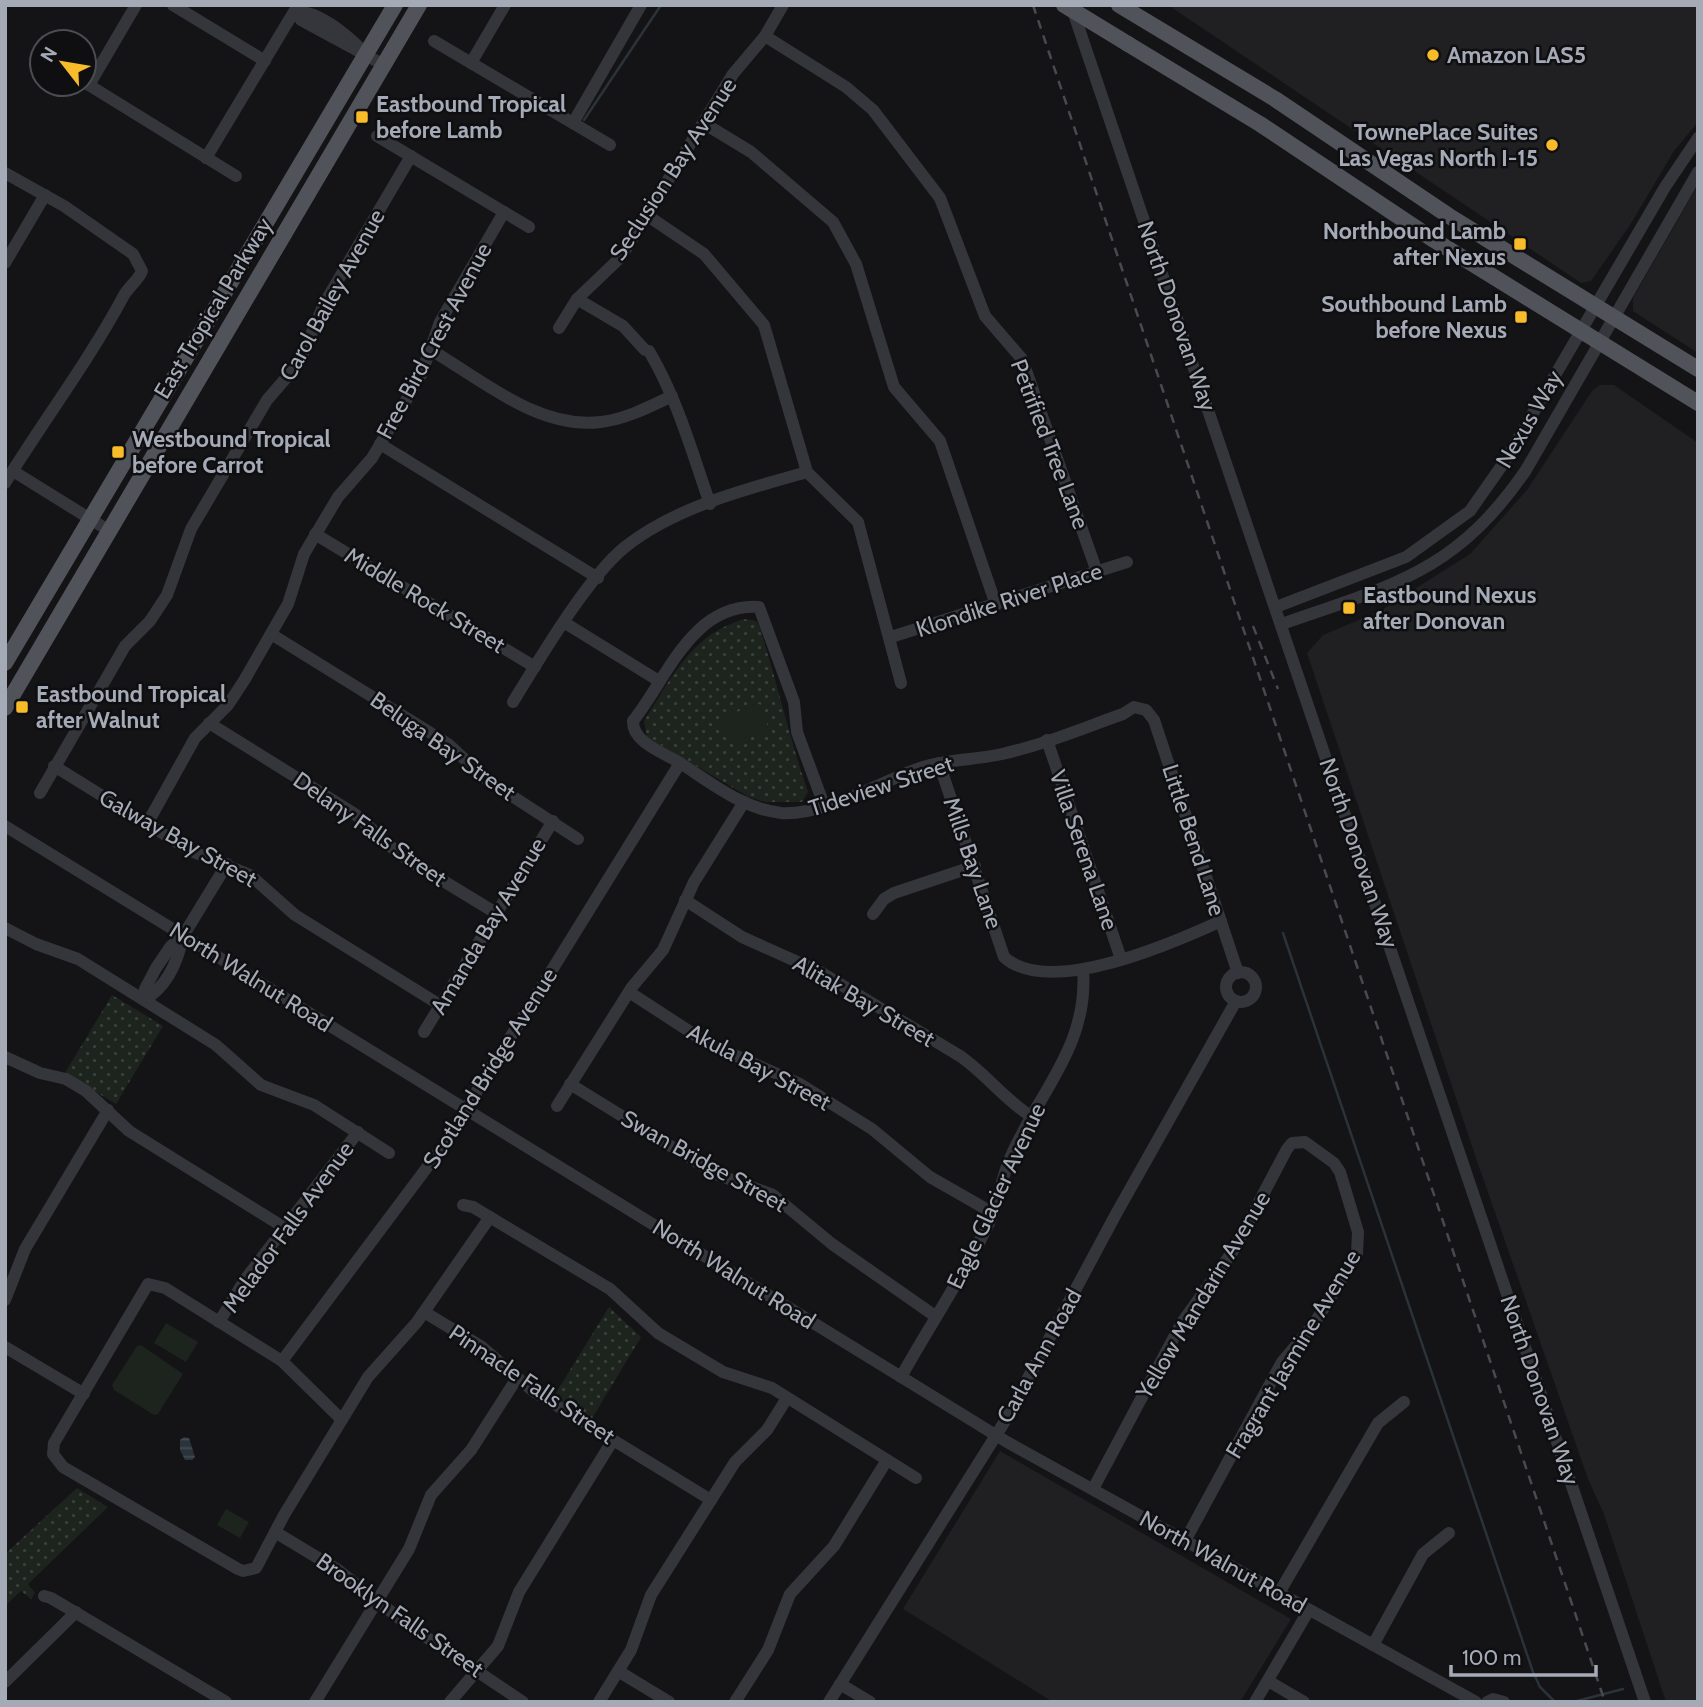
<svg xmlns="http://www.w3.org/2000/svg" width="1703" height="1707" font-family="Cabin,sans-serif">
  <defs>
    <pattern id="park-dots" width="8" height="8" patternUnits="userSpaceOnUse" patternTransform="scale(1.75)"><rect width="8" height="8" fill="#1c241d"/><path d="M2 2h.1M6 6h.1" fill="none" stroke="#3a413c" stroke-width="1.8" stroke-linecap="round"/></pattern>
    <pattern id="water-rules" width="6" height="5" patternUnits="userSpaceOnUse" patternTransform="scale(1.75)"><rect width="6" height="5" fill="#2a323a"/><path d="M0 2.5h6" fill="none" stroke="#464d54"/></pattern>
  </defs>
  <rect width="100%" height="100%" fill="#141416"/>
  <g fill="#202023">
    <path d="M1168,5H1698V122L1674,151L1630,225L1591,281L1581,283Z"/>
    <path d="M1698,185V353L1633,311V298Z"/>
    <path d="M1600,385H1614L1698,443V1702H1666L1604,1514L1588,1479L1476,1158L1307,653L1323,635L1380,611L1470,554L1527,490L1592,391Z"/>
    <path d="M1000,1451L1291,1619L1240,1702H1053L903,1609Z"/>
  </g>
  <g fill="url(#park-dots)">
    <path d="M744,619L756,621L759,625C777,681 789,737 808,792L802,802H766L749,797L647,737L644,721C672,677 692,634 744,619Z"/>
    <path d="M112,995L163,1026L116,1104L65,1073Z"/>
    <path d="M609,1307L641,1337L591,1420L554,1396Z"/>
    <path d="M77,1488L108,1507L28,1584L35,1593L31,1599L21,1591L5,1606V1554Z"/>
  </g>
  <g fill="#1c241d">
    <path d="M760,704L769,730L729,744L719,718Z"/>
    <path d="M166,1323L198,1342L186,1362L154,1343Z"/>
    <path d="M141,1345L183,1374L158,1414L154,1415L114,1390L112,1385L137,1346Z"/>
    <path d="M226,1509L249,1522L240,1538L217,1525Z"/>
  </g>
  <path fill="url(#water-rules)" d="M184,1437L189,1438L195,1457L192,1460H185L180,1450V1440Z"/>
  <g fill="none" stroke-linecap="round" stroke-linejoin="round">
    <g stroke="#2a323a" stroke-width="2.5">
      <path d="M584,120L661,5"/>
      <path d="M1283,933L1533,1672L1540,1687L1555,1702"/>
      <path d="M1573,1702L1623,1689"/>
    </g>
    <g stroke="#35363b" stroke-width="12">
      <path d="M173,5L265,61"/>
      <path d="M1072,8L1645,1702"/>
      <path d="M296,11L301,20L384,65"/>
      <path d="M296,11C320,12 344,33 361,49"/>
      <path d="M765,36L846,87L873,110L940,198L985,316L1022,359L1097,572"/>
      <path d="M434,41L610,145"/>
      <path d="M471,63L505,5"/>
      <path d="M84,82L236,176"/>
      <path d="M89,85L136,5"/>
      <path d="M573,123L641,5"/>
      <path d="M705,124L751,152L833,222L856,264L894,387L940,441L996,605"/>
      <path d="M377,136L529,227"/>
      <path d="M206,158L298,5"/>
      <path d="M5,173L64,206L133,254L142,271C138,281 128,287 123,297C88,362 44,420 5,483"/>
      <path d="M648,216L704,254L764,325L807,472L858,522L901,683"/>
      <path d="M5,263L45,195"/>
      <path d="M577,299L623,326L645,350L649,351C677,398 692,452 710,504"/>
      <path d="M559,328L577,299L621,257L733,74L765,36L783,5"/>
      <path d="M431,350C482,380 539,430 601,422C626,419 649,407 672,396"/>
      <path d="M380,444L598,578"/>
      <path d="M13,471L108,530"/>
      <path d="M315,534L535,667"/>
      <path d="M1276,607L1406,557L1470,511L1505,461L1665,187L1698,138"/>
      <path d="M565,623L659,681"/>
      <path d="M1282,624C1393,585 1456,572 1526,470L1698,172"/>
      <path d="M271,634L426,730L448,744L486,779L578,839"/>
      <path d="M891,637L1127,562"/>
      <path d="M513,702C540,658 587,578 625,547C675,507 747,489 807,472"/>
      <path d="M209,723L355,814L399,854L496,913"/>
      <path d="M1047,740L1121,959"/>
      <path d="M939,763L1004,957C1049,998 1173,943 1221,921"/>
      <path d="M54,766L191,851L250,875L295,915L440,1005"/>
      <path d="M40,793L125,646L150,621L167,595L191,529L267,400L299,363L324,304L411,156"/>
      <path d="M824,805L797,732L794,702L759,607C692,603 668,677 633,721C632,741 661,752 677,761C709,781 742,809 781,813C825,816 881,781 923,767C948,759 976,760 1002,754C1043,745 1083,728 1123,714L1134,707L1146,710L1154,720L1238,973"/>
      <path d="M147,824L195,738L228,705L245,679L288,604L304,554L338,497L372,458L421,375L440,322L504,212"/>
      <path d="M5,826L1007,1442L1476,1702"/>
      <path d="M685,900L742,937L820,972L960,1056C986,1074 1005,1100 1032,1117"/>
      <path d="M873,914L884,899L894,893L975,866"/>
      <path d="M5,928L36,944L78,959L216,1045L261,1085L314,1105L389,1153"/>
      <circle cx="1241" cy="987" r="15"/>
      <path d="M629,992L709,1044L800,1084L872,1129L930,1177L993,1213"/>
      <path d="M144,1000L145,989L156,968L171,946L183,936L227,864"/>
      <path d="M144,1000C167,987 178,961 183,936"/>
      <path d="M424,1032L553,821"/>
      <path d="M5,1057L40,1073L66,1079L86,1091L129,1131L285,1228"/>
      <path d="M570,1084L716,1174L773,1195L832,1244L935,1316"/>
      <path d="M557,1106L632,987L663,950L694,882L744,802"/>
      <path d="M463,1205L473,1207L610,1289L658,1333L723,1372L772,1388L916,1478"/>
      <path d="M5,1300L25,1249L108,1110"/>
      <path d="M424,1312L482,1347L533,1391L711,1500"/>
      <path d="M219,1322L244,1281L358,1132"/>
      <path d="M5,1347L84,1394"/>
      <path d="M282,1361L443,1146L680,763"/>
      <path d="M901,1377C930,1325 963,1276 989,1223C999,1201 1001,1178 1011,1156C1039,1092 1089,1045 1083,970"/>
      <path d="M342,1420L282,1361L165,1288L148,1284L54,1443L53,1454L63,1467L238,1569L243,1571L256,1568L284,1515L368,1377L417,1322L490,1217"/>
      <path d="M1093,1489L1181,1324L1233,1251L1287,1149L1292,1143L1305,1142L1334,1163L1340,1172L1358,1232L1357,1254L1314,1324L1282,1362L1185,1541"/>
      <path d="M275,1532L338,1570L408,1625L523,1702"/>
      <path d="M1279,1593L1378,1423L1404,1402"/>
      <path d="M44,1596L51,1598L226,1702"/>
      <path d="M1373,1645L1423,1554L1449,1533"/>
      <path d="M618,1671L669,1702"/>
      <path d="M1268,1681L1304,1702"/>
      <path d="M5,1682L76,1612"/>
      <path d="M840,1684L870,1702"/>
      <path d="M315,1702L409,1549L431,1495L471,1450L517,1378"/>
      <path d="M450,1702L498,1646L519,1592L613,1440"/>
      <path d="M599,1702L631,1650L651,1595L735,1462L767,1430L787,1398"/>
      <path d="M735,1702L768,1650L790,1594L834,1546L887,1460"/>
      <path d="M829,1702L1005,1421L1116,1214L1236,1001"/>
      <path d="M1255,1702L1309,1610"/>
      <path d="M1487,1702L1493,1699L1504,1702"/>
    </g>
    <g stroke="#51535a" stroke-width="16">
      <path d="M1119,5L1275,99L1449,216L1698,369"/>
      <path d="M1128,44L1260,124L1434,240L1698,403"/>
      <path d="M5,663L395,5"/>
      <path d="M5,708L419,5"/>
    </g>
    <g stroke="#484a50" stroke-width="2.5" stroke-dasharray="9 7" stroke-linecap="butt">
      <path d="M1033,5L1605,1702"/>
      <path d="M1253,626L1278,689"/>
    </g>
    <path stroke="#51535a" stroke-width="16" d="M1064,5L1128,44"/>
  </g>
  <g fill="#f8bb2a" stroke="#0f0f11" stroke-width="2.5">
    <circle cx="1433" cy="55" r="7"/>
    <rect x="355" y="110" width="14" height="14" rx="3.5"/>
    <circle cx="1552" cy="145" r="7"/>
    <rect x="1513" y="237" width="14" height="14" rx="3.5"/>
    <rect x="1514" y="310" width="14" height="14" rx="3.5"/>
    <rect x="111" y="445" width="14" height="14" rx="3.5"/>
    <rect x="1342" y="601" width="14" height="14" rx="3.5"/>
    <rect x="15" y="700" width="14" height="14" rx="3.5"/>
  </g>
  <g text-anchor="middle" stroke-width="5" stroke-linejoin="round" paint-order="stroke">
    <g font-size="23" font-weight="bold" fill="#a5aab7" stroke="#0f0f11" text-anchor="start">
      <text x="1447" y="63">Amazon LAS5</text>
      <text x="376" y="112">Eastbound Tropical<tspan x="376" dy="26">before Lamb</tspan></text>
      <text x="1538" y="140" text-anchor="end">TownePlace Suites<tspan x="1538" dy="26">Las Vegas North I-15</tspan></text>
      <text x="1506" y="239" text-anchor="end">Northbound Lamb<tspan x="1506" dy="26">after Nexus</tspan></text>
      <text x="1507" y="312" text-anchor="end">Southbound Lamb<tspan x="1507" dy="26">before Nexus</tspan></text>
      <text x="132" y="447">Westbound Tropical<tspan x="132" dy="26">before Carrot</tspan></text>
      <text x="1363" y="603">Eastbound Nexus<tspan x="1363" dy="26">after Donovan</tspan></text>
      <text x="36" y="702">Eastbound Tropical<tspan x="36" dy="26">after Walnut</tspan></text>
    </g>
    <g font-size="23" fill="#a5aab7" stroke="#0f0f11">
      <text transform="translate(673 169) rotate(-57)" y="8">Seclusion Bay Avenue</text>
      <text transform="translate(332 295) rotate(-61)" y="8">Carol Bailey Avenue</text>
      <text transform="translate(213 308) rotate(-59)" y="8">East Tropical Parkway</text>
      <text transform="translate(1177 316) rotate(71)" y="8">North Donovan Way</text>
      <text transform="translate(434 341) rotate(-62)" y="8">Free Bird Crest Avenue</text>
      <text transform="translate(1529 419) rotate(-60)" y="8">Nexus Way</text>
      <text transform="translate(1050 444) rotate(69)" y="8">Petrified Tree Lane</text>
      <text transform="translate(425 600) rotate(31)" y="8">Middle Rock Street</text>
      <text transform="translate(1009 600) rotate(-18)" y="8">Klondike River Place</text>
      <text transform="translate(443 746) rotate(35)" y="8">Beluga Bay Street</text>
      <text transform="translate(881 786) rotate(-18)" y="8">Tideview Street</text>
      <text transform="translate(370 829) rotate(35)" y="8">Delany Falls Street</text>
      <text transform="translate(178 838) rotate(29)" y="8">Galway Bay Street</text>
      <text transform="translate(1194 840) rotate(72)" y="8">Little Bend Lane</text>
      <text transform="translate(1084 850) rotate(71)" y="8">Villa Serena Lane</text>
      <text transform="translate(1359 853) rotate(71)" y="8">North Donovan Way</text>
      <text transform="translate(973 863) rotate(71)" y="8">Mills Bay Lane</text>
      <text transform="translate(488 926) rotate(-59)" y="8">Amanda Bay Avenue</text>
      <text transform="translate(251 977) rotate(32)" y="8">North Walnut Road</text>
      <text transform="translate(864 1001) rotate(30)" y="8">Alitak Bay Street</text>
      <text transform="translate(759 1067) rotate(28)" y="8">Akula Bay Street</text>
      <text transform="translate(490 1068) rotate(-58)" y="8">Scotland Bridge Avenue</text>
      <text transform="translate(704 1161) rotate(29)" y="8">Swan Bridge Street</text>
      <text transform="translate(996 1196) rotate(-65)" y="8">Eagle Glacier Avenue</text>
      <text transform="translate(288 1227) rotate(-54)" y="8">Melador Falls Avenue</text>
      <text transform="translate(734 1274) rotate(32)" y="8">North Walnut Road</text>
      <text transform="translate(1203 1295) rotate(-59)" y="8">Yellow Mandarin Avenue</text>
      <text transform="translate(1293 1354) rotate(-59)" y="8">Fragrant Jasmine Avenue</text>
      <text transform="translate(1039 1356) rotate(-61)" y="8">Carla Ann Road</text>
      <text transform="translate(532 1384) rotate(34)" y="8">Pinnacle Falls Street</text>
      <text transform="translate(1540 1390) rotate(71)" y="8">North Donovan Way</text>
      <text transform="translate(1223 1562) rotate(29)" y="8">North Walnut Road</text>
      <text transform="translate(400 1615) rotate(35)" y="8">Brooklyn Falls Street</text>
    </g>
  </g>
  <rect width="1703" height="1707" fill="none" stroke="#a5aab7" stroke-width="14"/>
  <g transform="translate(63 63) rotate(301)"><circle r="33" fill="#0f0f11" stroke="#4b4d53" stroke-width="2"/>
  <path d="M0-5L12 26L0 18L-12 26Z" fill="#f8bb2a"/>
  <text y="-10" font-size="19" font-weight="bold" text-anchor="middle" fill="#a5aab7">N</text>
  </g>
  <path d="M1451 1665v10h145v-10" fill="none" stroke="#a5aab7" stroke-width="3.5"/>
  <text x="1462" y="1665" font-size="21" fill="#a5aab7" stroke="#0f0f11" stroke-width="5" paint-order="stroke">100 m</text>
</svg>
